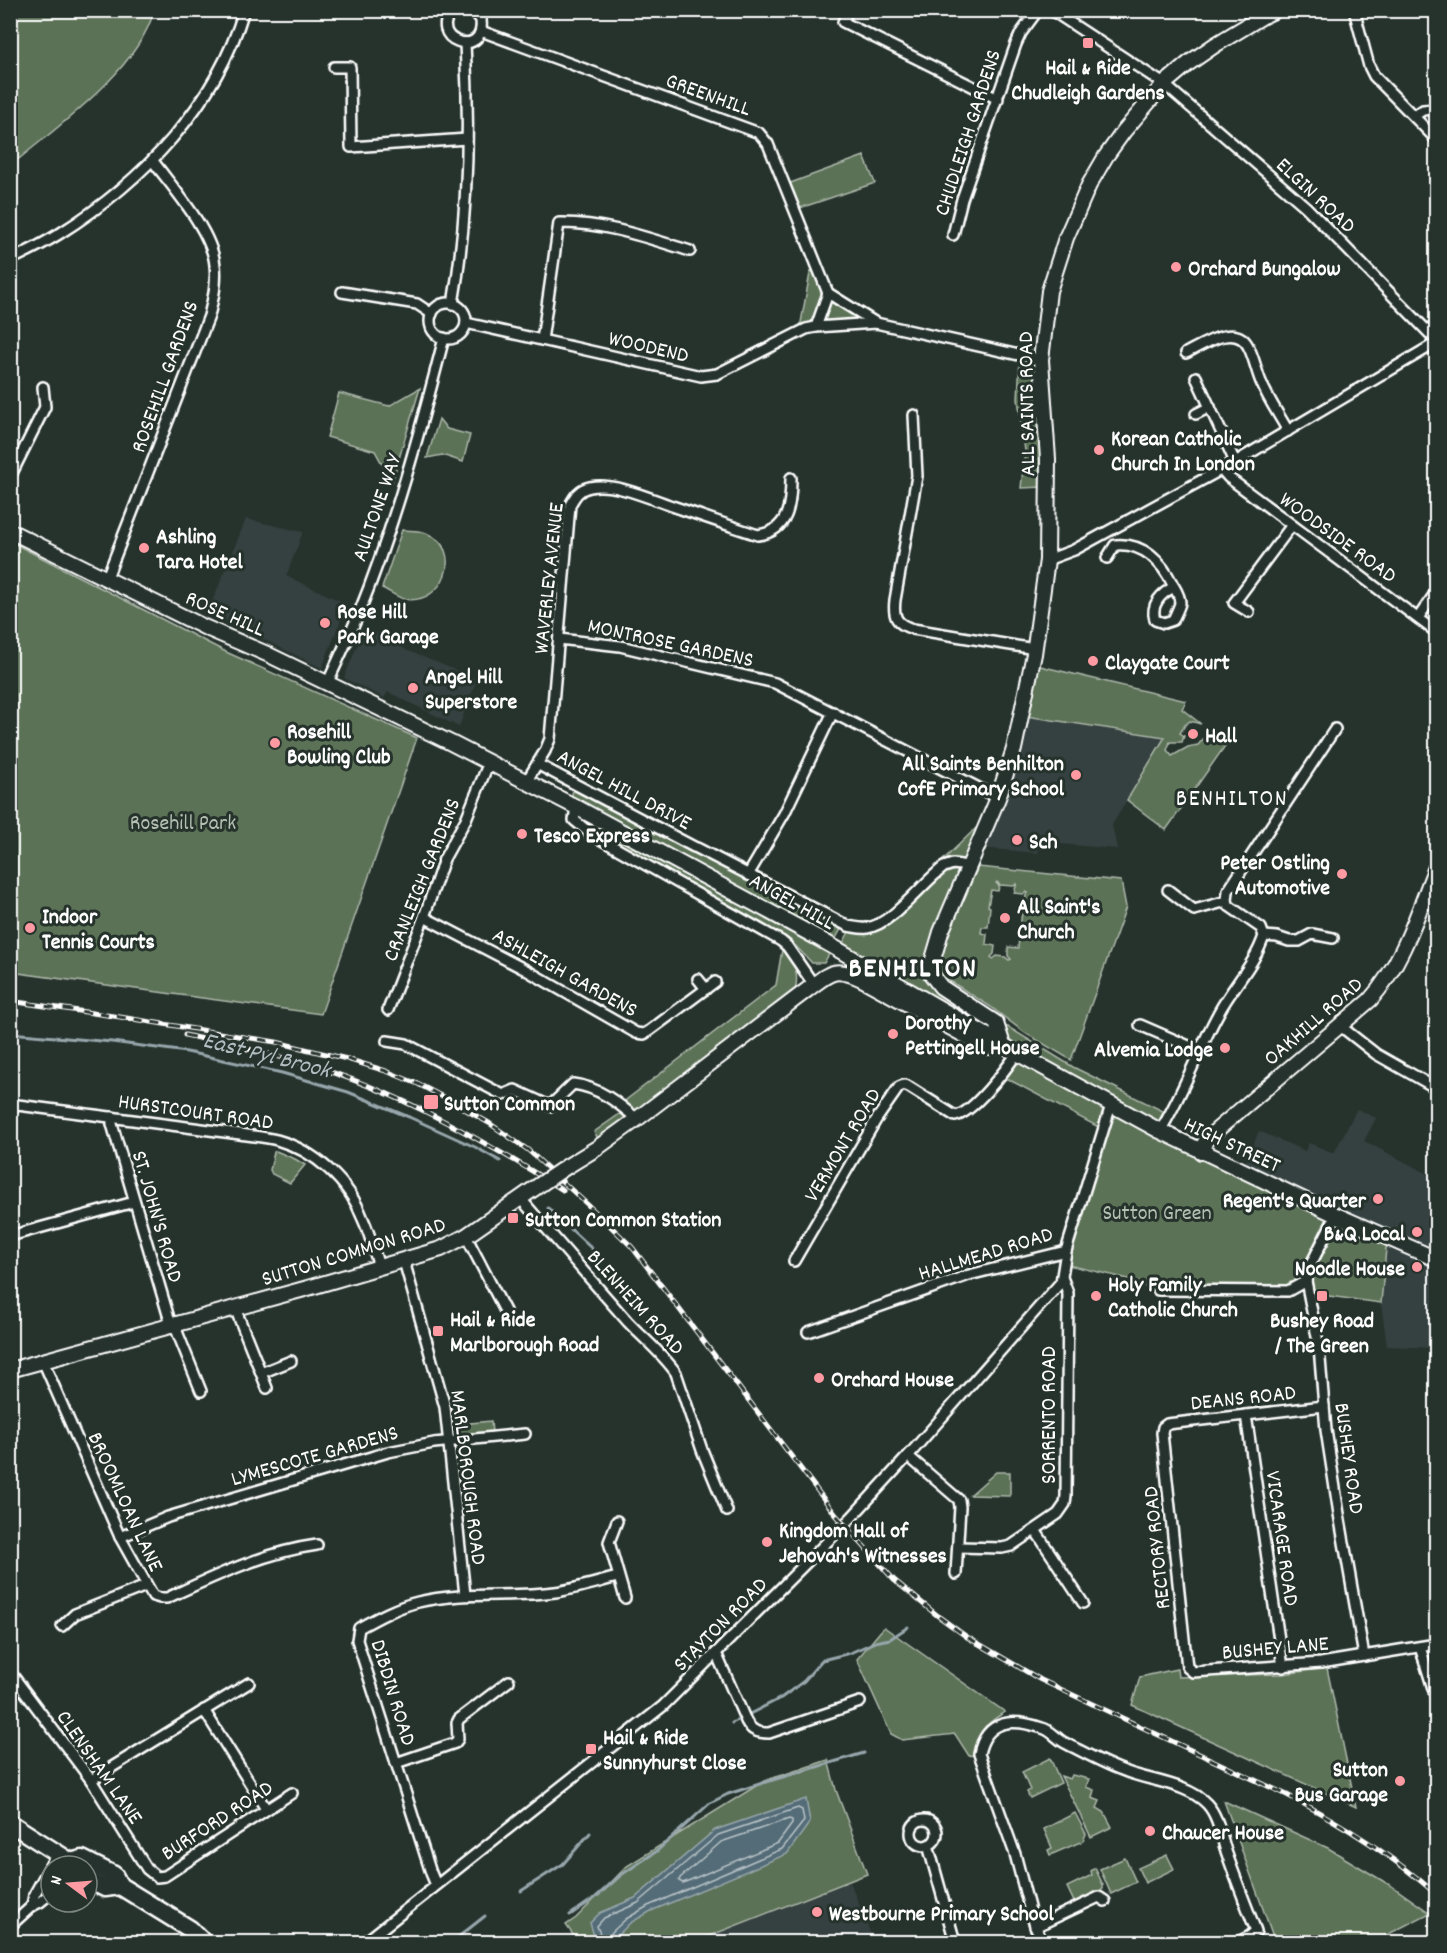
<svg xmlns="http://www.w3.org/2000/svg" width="1447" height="1953" font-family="Dekko,sans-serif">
  <rect width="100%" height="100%" fill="#26332d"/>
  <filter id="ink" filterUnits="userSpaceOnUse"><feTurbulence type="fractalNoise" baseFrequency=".0167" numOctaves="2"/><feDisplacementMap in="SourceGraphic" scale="12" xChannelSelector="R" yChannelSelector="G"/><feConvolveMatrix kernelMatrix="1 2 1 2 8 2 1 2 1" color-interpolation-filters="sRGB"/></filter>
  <g filter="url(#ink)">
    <g fill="#354140">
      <path d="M246,519L303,532L286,576L347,604L322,668L208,612Z"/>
      <path d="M365,627L391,640L406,650L477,679L459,727L388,692L384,698L344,678Z"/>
      <path d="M1036,665L1186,701L1112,825L1117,849L1039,842L1038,853L981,848Z"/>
      <path d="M1357,1109L1376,1118L1364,1141L1436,1178V1348L1387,1346L1381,1303L1387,1238L1390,1231L1244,1167L1259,1131L1305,1151L1309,1143L1334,1153Z"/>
      <path d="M850,1882L874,1942H694Z"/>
    </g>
    <g fill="#5b7257" stroke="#adb8ab" stroke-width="1.5" fill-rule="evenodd">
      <path d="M10,11H154C138,68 65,121 20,158L11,162Z"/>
      <path d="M864,156L875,183L794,210L785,185Z"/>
      <path d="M815,267L825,293L869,321L800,328L810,273Z"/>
      <path d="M1020,358L1039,362L1045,487L1021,488L1025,451L1018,399Z"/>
      <path d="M420,388L392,482L375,451L327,437L339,393L389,406Z"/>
      <path d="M439,419L447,429L470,435L463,462L442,455L427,458Z"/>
      <path d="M402,530C410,531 419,530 426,533C466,548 444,607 404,599C397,597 389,591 382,588Z"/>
      <path d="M11,542L226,652L417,738L321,1014L11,972Z"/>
      <path d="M1036,665L1186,701L1182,709L1201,724L1190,721L1185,725L1180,733L1184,736L1182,742H1170L1167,750L1172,756L1188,747L1198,745L1204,738L1213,733L1227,743L1166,830L1127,800L1165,737L1025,716Z"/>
      <path d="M573,790L841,929L835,940L571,798Z"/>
      <path d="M583,820L748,909L829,954L824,963H812L789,939L596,831L583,823L581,821Z"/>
      <path d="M976,828L983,830L929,976L993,1025L999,1040L841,947L850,930L868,931L941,871L938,865Z"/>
      <path d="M978,867L1121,881L1126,907L1071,1060L1025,1033L991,1007L939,974L937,967L939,957ZM997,882L1000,885L1014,886L1017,883L1014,893L1024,894L1026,892L1028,893L1026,895L1024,909L1022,910L1020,930L1026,931L1025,938H1019L1018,948L1008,947V956L1011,959L1009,960L1005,957L997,956L993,959L991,957L994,954L995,946L986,944L987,934L981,933L982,927H988L990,907L988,906L991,890L998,891L999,886L996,883Z"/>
      <path d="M783,944C795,965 801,974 793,998L601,1143L594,1132L628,1108L622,1103L776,985Z"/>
      <path d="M1001,1026L1008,1027L1073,1067L1167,1113L1160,1125L1006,1043Z"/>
      <path d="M1017,1055L1109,1105L1102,1129L1002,1076Z"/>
      <path d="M1112,1108L1387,1238L1381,1303L1314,1294L1312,1280L1306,1277L1284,1288L1157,1285L1152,1292L1137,1281L1068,1265L1069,1250Z"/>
      <path d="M276,1151L295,1159L305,1165L290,1183L272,1174L270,1170L274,1152Z"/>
      <path d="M491,1421L492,1433L461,1434L460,1424Z"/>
      <path d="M996,1472H1010V1496L970,1495Z"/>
      <path d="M884,1627L1005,1712C984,1725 979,1730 973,1755L969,1756L955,1734L902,1740L891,1734L857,1659Z"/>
      <path d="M1327,1668L1356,1807L1132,1705L1140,1677L1177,1669L1178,1677L1283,1674Z"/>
      <path d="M1050,1758L1061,1783L1030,1798L1027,1792L1030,1790L1022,1772Z"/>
      <path d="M828,1760L836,1790L867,1874L694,1942H578L566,1925L576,1918L627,1866L764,1781Z"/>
      <path d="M1072,1775L1089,1779L1086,1787L1094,1790L1092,1798L1100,1801L1097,1808L1104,1812L1112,1827L1091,1837L1061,1776L1070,1779Z"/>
      <path d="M1224,1801L1328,1848L1393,1887L1430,1913L1373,1942H1275Z"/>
      <path d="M1075,1813L1086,1834L1083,1841L1050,1855L1048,1850L1052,1848L1044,1829Z"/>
      <path d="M1167,1855L1174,1869L1145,1883L1138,1868Z"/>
      <path d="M1125,1858L1136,1882L1111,1894L1100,1869Z"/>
      <path d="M1095,1868L1103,1885V1889L1078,1900L1079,1902L1075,1904L1067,1887L1092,1875L1091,1871Z"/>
    </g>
    <path fill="#536c77" stroke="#98a7ad" stroke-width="1.5" d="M806,1799L810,1822L787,1854L651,1911L630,1923L611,1942H596L590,1923L600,1913L635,1898L715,1830Z"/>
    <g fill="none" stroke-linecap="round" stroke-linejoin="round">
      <g stroke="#bac4c9" stroke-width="1.5">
        <path d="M798,1808L802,1810L804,1821L782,1849L648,1906L626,1919L613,1931L606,1940L602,1939L597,1926L604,1918L638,1903L718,1835Z"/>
        <path d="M789,1819L792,1820V1824L778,1843L683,1883L679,1881L680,1878L721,1842Z"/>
      </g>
      <g stroke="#98a7ad" stroke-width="3">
        <path d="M10,1033L112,1042L187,1052L282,1073L348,1092L409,1117L475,1147L500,1161"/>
        <path d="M548,1208L603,1259"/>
        <path d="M732,1723L781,1698L804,1681L822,1660L850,1653L875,1642L890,1639L908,1627"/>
        <path d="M521,1891L563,1864L590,1833"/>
        <path d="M570,1915L596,1897L621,1875L657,1851L710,1803L728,1794L766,1782L864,1753"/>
        <path d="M452,1942L485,1916"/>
      </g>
      <defs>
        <g id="street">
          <path d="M454,10C423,38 486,62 481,20L473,10"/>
          <path d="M848,10L843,22L998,99"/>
          <path d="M1051,10L1164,84L1306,207L1436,340"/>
          <path d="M1354,10L1369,66L1374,76L1436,139"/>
          <path d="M481,31L759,133L768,144L828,293"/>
          <path d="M334,67H350L351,147L467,139"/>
          <path d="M1414,116L1423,110L1436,109"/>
          <path d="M953,235L962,199L1016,44L1021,33L1038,10"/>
          <path d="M10,260C27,252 43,244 59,234C142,182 216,106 244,10"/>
          <path d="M342,292L417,304L432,314"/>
          <path d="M828,293L876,323"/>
          <circle cx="448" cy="321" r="18"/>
          <path d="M453,304C468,218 470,130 465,43"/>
          <path d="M466,323L701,376L717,374L806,329L816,327L876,323L1041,360"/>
          <path d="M816,327L828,293"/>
          <path d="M542,340L559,223C603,222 648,238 690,251"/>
          <path d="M1186,353C1202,345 1236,322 1248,346C1254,357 1256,370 1261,382C1268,399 1279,415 1288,431"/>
          <path d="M1196,377L1235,462"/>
          <path d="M1196,414L1210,407"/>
          <path d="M914,415L917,476L895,600C893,617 896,624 913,629L1035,649"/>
          <path d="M1221,469L1229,478L1436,632"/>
          <path d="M10,477L45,407L43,387"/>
          <path d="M1435,520L1436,519"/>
          <path d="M1107,558L1115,545C1143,542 1162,562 1173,585C1176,590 1180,596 1180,603C1179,608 1175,615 1173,620L1164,623L1155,620C1150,604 1162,593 1174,587"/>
          <path d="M1047,560L1074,550L1235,462L1436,343"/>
          <path d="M106,580L209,316C213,299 217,283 215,265C212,231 173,188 153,161"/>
          <path d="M1249,612L1234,603L1292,525"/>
          <path d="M1418,618L1436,592"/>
          <path d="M559,639L620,646L775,683L998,798"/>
          <path d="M327,684C338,660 349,637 359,613C395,524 420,431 444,338"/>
          <path d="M537,764L694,847"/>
          <path d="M526,782L545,751L550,739L570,505C575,496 579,489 590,487C615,482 651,499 675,507C702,516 730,526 758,535C789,531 791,504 791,478"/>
          <path d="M576,807L574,820L591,834L781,941L787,946L814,985"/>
          <path d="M697,848L848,926C855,927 861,929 867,928C893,924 922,883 944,867L953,864L968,866"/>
          <path d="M748,875L784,814L833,712"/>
          <path d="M1168,890L1194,910L1227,901"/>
          <path d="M424,917L526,970L636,1033L644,1034L649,1031L715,982"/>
          <path d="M1264,936L1277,937L1289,941H1299L1312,934L1333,938"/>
          <path d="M698,979L706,989"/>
          <path d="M388,1010L424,917L444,859L466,819L489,762"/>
          <path d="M1140,1025L1200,1051"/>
          <path d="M1339,1025L1376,1054L1436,1088"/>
          <path d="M387,1041L406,1044L503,1095L515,1090L550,1106L573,1084C599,1087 618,1103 637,1119"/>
          <path d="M10,1104L240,1134C252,1136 265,1137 277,1140C315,1151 349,1181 363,1219C370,1234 374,1251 379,1267"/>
          <path d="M112,1117V1124L169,1318L174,1324L201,1391"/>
          <path d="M1160,1131C1183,1094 1198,1050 1219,1012C1233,986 1255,964 1264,936L1261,928L1229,906L1227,901L1228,891L1335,729"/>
          <path d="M521,1199C556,1240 592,1281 628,1322C644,1339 663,1354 676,1373L702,1450L727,1511"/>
          <path d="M1336,1215L1310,1266L1306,1281L1319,1347L1326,1430L1339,1514L1364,1656"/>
          <path d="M10,1236L134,1202"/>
          <path d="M466,1236L505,1311"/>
          <path d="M404,1261L445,1407L465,1595"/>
          <path d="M794,1261L876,1120L899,1087L904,1085L909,1087L955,1116C972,1114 1007,1068 1017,1053"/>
          <path d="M1158,1290L1288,1291L1306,1281"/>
          <path d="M235,1308L267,1388"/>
          <path d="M808,1332L969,1275L1066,1251"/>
          <path d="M43,1361L120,1537L153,1596L160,1598H167C215,1576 265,1552 317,1545"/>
          <path d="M261,1373L291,1361"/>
          <path d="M1324,1406L1167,1424L1163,1427L1162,1433L1187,1667L1193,1672L1321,1663L1436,1644"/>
          <path d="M1246,1415L1283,1667"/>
          <path d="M908,1456L959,1500L960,1507L956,1574"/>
          <path d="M617,1521L609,1542L625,1598"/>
          <path d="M1035,1530L1083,1603"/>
          <path d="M120,1537L168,1517L388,1452L434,1443L525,1434"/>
          <path d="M958,1547L1002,1548L1011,1546L1058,1514L1065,1504L1066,1496L1068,1293L1062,1277"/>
          <path d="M62,1626L75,1614L146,1586"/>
          <path d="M1420,1647L1436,1698"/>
          <path d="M716,1653L746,1721C751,1731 758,1733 769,1733L860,1702"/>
          <path d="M10,1672L91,1780L147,1869L157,1877L165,1876L292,1793"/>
          <path d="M204,1710L266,1809"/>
          <path d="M396,1763L455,1743L458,1739L457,1723L459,1719L509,1681"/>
          <path d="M91,1780L249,1683"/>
          <circle cx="924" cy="1833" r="13"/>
          <path d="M928,1845L955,1942"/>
          <path d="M436,1885L431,1873L357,1640L359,1628C377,1618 397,1607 418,1602C463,1591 510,1598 555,1592C576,1589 598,1582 618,1577"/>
          <path d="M32,1906L34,1895L57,1853"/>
          <path d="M10,1926L32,1906L40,1902L51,1893"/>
          <path d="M1035,1927L1099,1897L1105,1901"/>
          <path d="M365,1942L663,1706L851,1518L908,1456L1061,1282L1066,1251L1111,1105"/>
          <path d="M1042,1942L1031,1915L1015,1854L979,1754C986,1719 1013,1718 1042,1728C1051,1730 1057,1739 1065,1743C1085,1753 1106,1765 1127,1772C1151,1781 1188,1784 1207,1804C1219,1817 1221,1837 1227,1854C1236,1880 1246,1905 1256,1931L1250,1936L1238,1942"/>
        </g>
        <g id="secondary">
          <path d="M10,531L204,627L267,654L451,743L576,807L818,938L1017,1053L1160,1131L1336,1215L1436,1259"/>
          <path d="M1003,1045L996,1023L941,987L931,974V966L941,932L998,798L1014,749L1034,654L1047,560L1048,459L1041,360L1049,291L1066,238L1089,185L1106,156L1124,131L1164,84L1189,63L1215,45L1263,16L1276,10"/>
          <path d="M1201,1152L1206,1140L1212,1134L1370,1000C1403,963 1418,912 1436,867"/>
          <path d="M566,1167L597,1148L637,1119L807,990C830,973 833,966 862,979L977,1042L990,1047L1003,1045"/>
          <path d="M10,1370L308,1288L441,1249L466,1236L535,1188"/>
        </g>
        <g id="highway">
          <path d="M10,1823L71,1862L82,1859L114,1875L120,1886L190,1929L203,1942"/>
          <path d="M87,1879L105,1888L120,1886"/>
        </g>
      </defs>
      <use href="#street" stroke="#fff" stroke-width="14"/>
      <use href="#secondary" stroke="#fff" stroke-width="18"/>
      <use href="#highway" stroke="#fff" stroke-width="21"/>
      <use href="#street" stroke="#26332d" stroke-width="9"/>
      <use href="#secondary" stroke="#26332d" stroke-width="14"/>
      <use href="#highway" stroke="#26332d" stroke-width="16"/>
      <defs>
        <g id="rail">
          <path d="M10,1001L120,1017L276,1042L347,1059L386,1071L418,1084L443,1097L489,1123L528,1150L601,1217L632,1247L836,1515L894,1580L938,1616L967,1637L1041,1680L1287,1795C1341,1823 1391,1854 1436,1894"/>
          <path d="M185,1035C225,1044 266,1052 305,1064C397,1090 482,1140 563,1190"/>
        </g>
      </defs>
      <use href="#rail" stroke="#fff" stroke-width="5"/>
      <use href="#rail" stroke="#26332d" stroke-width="3" stroke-dasharray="9" stroke-linecap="butt"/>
      <defs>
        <path id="secondary-bridge" d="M535,1188L566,1167"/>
      </defs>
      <use href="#secondary-bridge" stroke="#fff" stroke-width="18" stroke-linecap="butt"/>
      <use href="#secondary-bridge" stroke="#26332d" stroke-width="14"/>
    </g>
  </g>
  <g fill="#ff9aa2" stroke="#26332d" stroke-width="2">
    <rect x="1082" y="37" width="12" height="12" rx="3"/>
    <circle cx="1176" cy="267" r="6"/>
    <circle cx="1099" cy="450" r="6"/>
    <circle cx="144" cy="548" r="6"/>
    <circle cx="325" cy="623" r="6"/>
    <circle cx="1093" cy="661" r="6"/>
    <circle cx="413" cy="688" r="6"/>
    <circle cx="1193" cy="734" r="6"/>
    <circle cx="275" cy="743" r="6"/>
    <circle cx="1076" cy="775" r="6"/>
    <circle cx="522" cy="834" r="6"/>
    <circle cx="1017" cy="840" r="6"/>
    <circle cx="1342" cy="874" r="6"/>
    <circle cx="1005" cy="918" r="6"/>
    <circle cx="30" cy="928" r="6"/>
    <circle cx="893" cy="1034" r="6"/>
    <circle cx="1225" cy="1048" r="6"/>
    <rect x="423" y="1094" width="16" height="16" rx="3"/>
    <circle cx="1378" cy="1199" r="6"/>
    <rect x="507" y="1212" width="12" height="12" rx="3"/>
    <circle cx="1417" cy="1232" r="6"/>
    <circle cx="1417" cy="1267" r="6"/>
    <circle cx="1096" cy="1296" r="6"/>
    <rect x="1316" y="1290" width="12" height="12" rx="3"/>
    <rect x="432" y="1325" width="12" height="12" rx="3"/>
    <circle cx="819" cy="1378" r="6"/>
    <circle cx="767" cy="1542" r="6"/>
    <rect x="585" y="1743" width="12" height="12" rx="3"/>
    <circle cx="1400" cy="1781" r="6"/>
    <circle cx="1150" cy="1831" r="6"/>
    <circle cx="817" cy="1912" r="6"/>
  </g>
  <g text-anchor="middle" stroke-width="6" stroke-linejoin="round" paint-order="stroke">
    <g font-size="22" font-weight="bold" fill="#fff" stroke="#26332d" text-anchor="start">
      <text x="1088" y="74" text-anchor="middle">Hail &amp; Ride<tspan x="1088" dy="25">Chudleigh Gardens</tspan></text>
      <text x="1188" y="275">Orchard Bungalow</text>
      <text x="1111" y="445">Korean Catholic<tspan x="1111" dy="25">Church In London</tspan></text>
      <text x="156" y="543">Ashling<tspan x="156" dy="25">Tara Hotel</tspan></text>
      <text x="337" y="618">Rose Hill<tspan x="337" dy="25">Park Garage</tspan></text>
      <text x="1105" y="669">Claygate Court</text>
      <text x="425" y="683">Angel Hill<tspan x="425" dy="25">Superstore</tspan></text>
      <text x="287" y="738">Rosehill<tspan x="287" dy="25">Bowling Club</tspan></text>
      <text x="1205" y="742">Hall</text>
      <text x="1064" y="770" text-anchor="end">All Saints Benhilton<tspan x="1064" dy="25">CofE Primary School</tspan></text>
      <text x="534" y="842">Tesco Express</text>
      <text x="1029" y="848">Sch</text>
      <text x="1330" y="869" text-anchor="end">Peter Ostling<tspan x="1330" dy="25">Automotive</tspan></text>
      <text x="1017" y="913">All Saint's<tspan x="1017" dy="25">Church</tspan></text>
      <text x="42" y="923">Indoor<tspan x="42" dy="25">Tennis Courts</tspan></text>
      <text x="905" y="1029">Dorothy<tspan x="905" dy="25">Pettingell House</tspan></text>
      <text x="1213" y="1056" text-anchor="end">Alvemia Lodge</text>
      <text x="444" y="1110">Sutton Common</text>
      <text x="1366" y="1207" text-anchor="end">Regent's Quarter</text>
      <text x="525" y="1226">Sutton Common Station</text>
      <text x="1405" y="1240" text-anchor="end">B&amp;Q Local</text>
      <text x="1405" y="1275" text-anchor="end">Noodle House</text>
      <text x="1108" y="1291">Holy Family<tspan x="1108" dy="25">Catholic Church</tspan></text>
      <text x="450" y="1326">Hail &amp; Ride<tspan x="450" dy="25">Marlborough Road</tspan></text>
      <text x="1322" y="1327" text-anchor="middle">Bushey Road<tspan x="1322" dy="25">/ The Green</tspan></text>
      <text x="831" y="1386">Orchard House</text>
      <text x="779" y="1537">Kingdom Hall of<tspan x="779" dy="25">Jehovah's Witnesses</tspan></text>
      <text x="603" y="1744">Hail &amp; Ride<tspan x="603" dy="25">Sunnyhurst Close</tspan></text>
      <text x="1388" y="1776" text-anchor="end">Sutton<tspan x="1388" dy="25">Bus Garage</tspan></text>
      <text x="1162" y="1839">Chaucer House</text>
      <text x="829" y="1920">Westbourne Primary School</text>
    </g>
    <g font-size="22" fill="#fff" stroke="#26332d">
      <text transform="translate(709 93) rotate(20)" y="8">GREENHILL</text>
      <text transform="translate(966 132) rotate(-72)" y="8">CHUDLEIGH GARDENS</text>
      <text transform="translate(1317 194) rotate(43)" y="8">ELGIN ROAD</text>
      <text transform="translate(649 345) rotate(13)" y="8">WOODEND</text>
      <text transform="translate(163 376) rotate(-70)" y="8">ROSEHILL GARDENS</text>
      <text transform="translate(1025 404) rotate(-91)" y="8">ALL SAINTS ROAD</text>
      <text transform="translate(375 507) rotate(-71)" y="8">AULTONE WAY</text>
      <text transform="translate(1339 536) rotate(36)" y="8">WOODSIDE ROAD</text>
      <text transform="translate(547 578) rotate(-84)" y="8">WAVERLEY AVENUE</text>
      <text transform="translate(226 612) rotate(24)" y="8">ROSE HILL</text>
      <text transform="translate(671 641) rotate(12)" y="8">MONTROSE GARDENS</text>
      <text transform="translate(625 788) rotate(28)" y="8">ANGEL HILL DRIVE</text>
      <text transform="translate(420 879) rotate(-68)" y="8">CRANLEIGH GARDENS</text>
      <text transform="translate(793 900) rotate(29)" y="8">ANGEL HILL</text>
      <text transform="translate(566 971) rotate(29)" y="8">ASHLEIGH GARDENS</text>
      <text transform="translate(1312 1020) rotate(-41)" y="8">OAKHILL ROAD</text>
      <text transform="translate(196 1110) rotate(8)" y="8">HURSTCOURT ROAD</text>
      <text transform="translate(1233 1143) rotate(25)" y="8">HIGH STREET</text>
      <text transform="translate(841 1144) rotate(-59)" y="8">VERMONT ROAD</text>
      <text transform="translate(159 1216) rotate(74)" y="8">ST. JOHN'S ROAD</text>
      <text transform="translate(353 1250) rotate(-17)" y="8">SUTTON COMMON ROAD</text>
      <text transform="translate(985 1252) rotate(-17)" y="8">HALLMEAD ROAD</text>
      <text transform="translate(637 1301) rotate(48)" y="8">BLENHEIM ROAD</text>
      <text transform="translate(1243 1396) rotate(-6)" y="8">DEANS ROAD</text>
      <text transform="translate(1047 1415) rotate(-90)" y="8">SORRENTO ROAD</text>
      <text transform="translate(314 1454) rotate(-16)" y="8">LYMESCOTE GARDENS</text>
      <text transform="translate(1351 1458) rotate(82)" y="8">BUSHEY ROAD</text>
      <text transform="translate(470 1477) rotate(83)" y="8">MARLBOROUGH ROAD</text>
      <text transform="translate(127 1501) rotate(65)" y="8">BROOMLOAN LANE</text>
      <text transform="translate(1284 1538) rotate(82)" y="8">VICARAGE ROAD</text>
      <text transform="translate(1155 1548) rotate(-96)" y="8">RECTORY ROAD</text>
      <text transform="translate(719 1623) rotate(-45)" y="8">STAYTON ROAD</text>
      <text transform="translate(1275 1646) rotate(-5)" y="8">BUSHEY LANE</text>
      <text transform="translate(395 1692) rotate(73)" y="8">DIBDIN ROAD</text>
      <text transform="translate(101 1766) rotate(55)" y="8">CLENSHAM LANE</text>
      <text transform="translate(216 1819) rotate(-33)" y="8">BURFORD ROAD</text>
    </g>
    <g font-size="22" fill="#b5c0b3" stroke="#26332d">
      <text x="183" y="829">Rosehill Park</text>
      <text x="1157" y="1219">Sutton Green</text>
    </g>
    <g font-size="24" letter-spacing="1.5" fill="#fff" stroke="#26332d">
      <text x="1232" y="805">BENHILTON</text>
    </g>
    <g font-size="24" font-style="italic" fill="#b2bdc2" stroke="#26332d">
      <text transform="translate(267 1054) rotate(14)" y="8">East Pyl Brook</text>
    </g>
    <g font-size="28" font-weight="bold" letter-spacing="1.5" fill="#fff" stroke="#26332d">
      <text x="913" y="976">BENHILTON</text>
    </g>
  </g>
  <rect width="1447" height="1953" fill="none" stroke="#26332d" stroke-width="36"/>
  <rect x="18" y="18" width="1411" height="1917" fill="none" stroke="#fff" stroke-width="2" filter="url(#ink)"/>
  <g transform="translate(69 1884) rotate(286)"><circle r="28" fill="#26332d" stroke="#7d8581" stroke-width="1.5"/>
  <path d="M0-4.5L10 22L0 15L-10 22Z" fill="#ff9aa2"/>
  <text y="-9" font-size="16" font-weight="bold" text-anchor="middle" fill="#ffffff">N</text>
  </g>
</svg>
